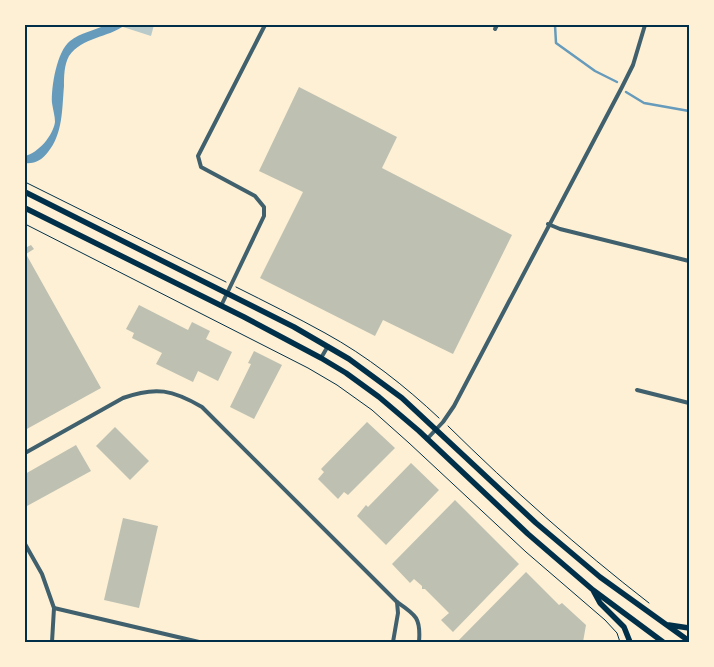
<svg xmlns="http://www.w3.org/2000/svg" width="714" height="667" font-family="'Roboto Condensed',sans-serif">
  <rect width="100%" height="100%" fill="#fdf0d5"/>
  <path fill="#b9caca" d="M125,25H154L151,36L123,27Z"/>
  <path fill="#669bbc" d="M106,25H125C108,38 82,37 69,56C64,65 64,77 64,86C62,109 63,134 48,152C42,160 35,164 25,163V156C38,153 53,136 55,122C55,116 53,110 52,103C51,87 57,51 70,41C80,33 95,30 106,25Z"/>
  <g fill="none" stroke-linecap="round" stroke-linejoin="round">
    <g stroke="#669bbc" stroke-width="2.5">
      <path d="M555,25L556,43L595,71L617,82"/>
      <path d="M626,92L644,103L689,111"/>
    </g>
  </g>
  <g fill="#bec0b2">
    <path d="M299,87L397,137L382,168L512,235L453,354L383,320L375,336L260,278L303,192L259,171Z"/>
    <path d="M31,245L34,249L26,254L101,388L25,430V248Z"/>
    <path d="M139,305L188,330L192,322L210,331L206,339L232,352L218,381L198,371L193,382L156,364L162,353L132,338L134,333L126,329Z"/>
    <path d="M254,351L282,365L254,419L230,407L251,364L248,363Z"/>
    <path d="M367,422L395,448L348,495L344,492L338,499L318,479L324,472L321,469Z"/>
    <path d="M115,427L149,461L130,480L96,446Z"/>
    <path d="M76,445L91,471L27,506L25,504V474Z"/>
    <path d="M411,463L439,490L386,545L357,516L366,505L368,507Z"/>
    <path d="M455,500L519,564L453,632L441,620L449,613L425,589H422V586L414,579L410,583L392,564Z"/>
    <path d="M123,518L158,526L139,608L104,600Z"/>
    <path d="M526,572L559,605L562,603L586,625L583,642H457Z"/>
  </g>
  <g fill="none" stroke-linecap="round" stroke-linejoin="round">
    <g stroke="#003049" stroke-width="1">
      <path d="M25,182L226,282"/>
      <path d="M25,224L308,368L337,385L372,410L409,443L526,552L605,620L617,633L620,642"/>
      <path d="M236,287C266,302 296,317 325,333C367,356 405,386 439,418"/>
      <path d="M448,426C512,489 578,548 649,603"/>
    </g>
    <g stroke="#3f606c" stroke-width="4">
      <path d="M495,29L497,25"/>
      <path d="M548,224L560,229L689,261"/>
      <path d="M221,306L264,216V207L255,196L201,167L198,156L265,25"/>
      <path d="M321,358L328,346"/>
      <path d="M637,390L689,403"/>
      <path d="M427,439L443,422L454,406L622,87L633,65L645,25"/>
      <path d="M25,453L123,398C156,386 173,390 202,407L397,602C416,615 421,618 419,642"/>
      <path d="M25,544L42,574L54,608L52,642"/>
      <path d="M54,608L199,642"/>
      <path d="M393,642L398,613L397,602"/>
    </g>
    <g stroke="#003049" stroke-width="5.5">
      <path d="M25,192L294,327L349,359L402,398L536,523L600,577L689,641"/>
      <path d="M25,208L244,317L321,358L346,373L379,397L419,431L528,534L593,590L663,642"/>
      <path d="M594,592L600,603L624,627L630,642"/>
      <path d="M669,625L689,628"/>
    </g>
  </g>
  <rect width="714" height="667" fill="none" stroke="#fdf0d5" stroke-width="52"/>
  <rect x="26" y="26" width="662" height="615" fill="none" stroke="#003049" stroke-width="2"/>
</svg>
